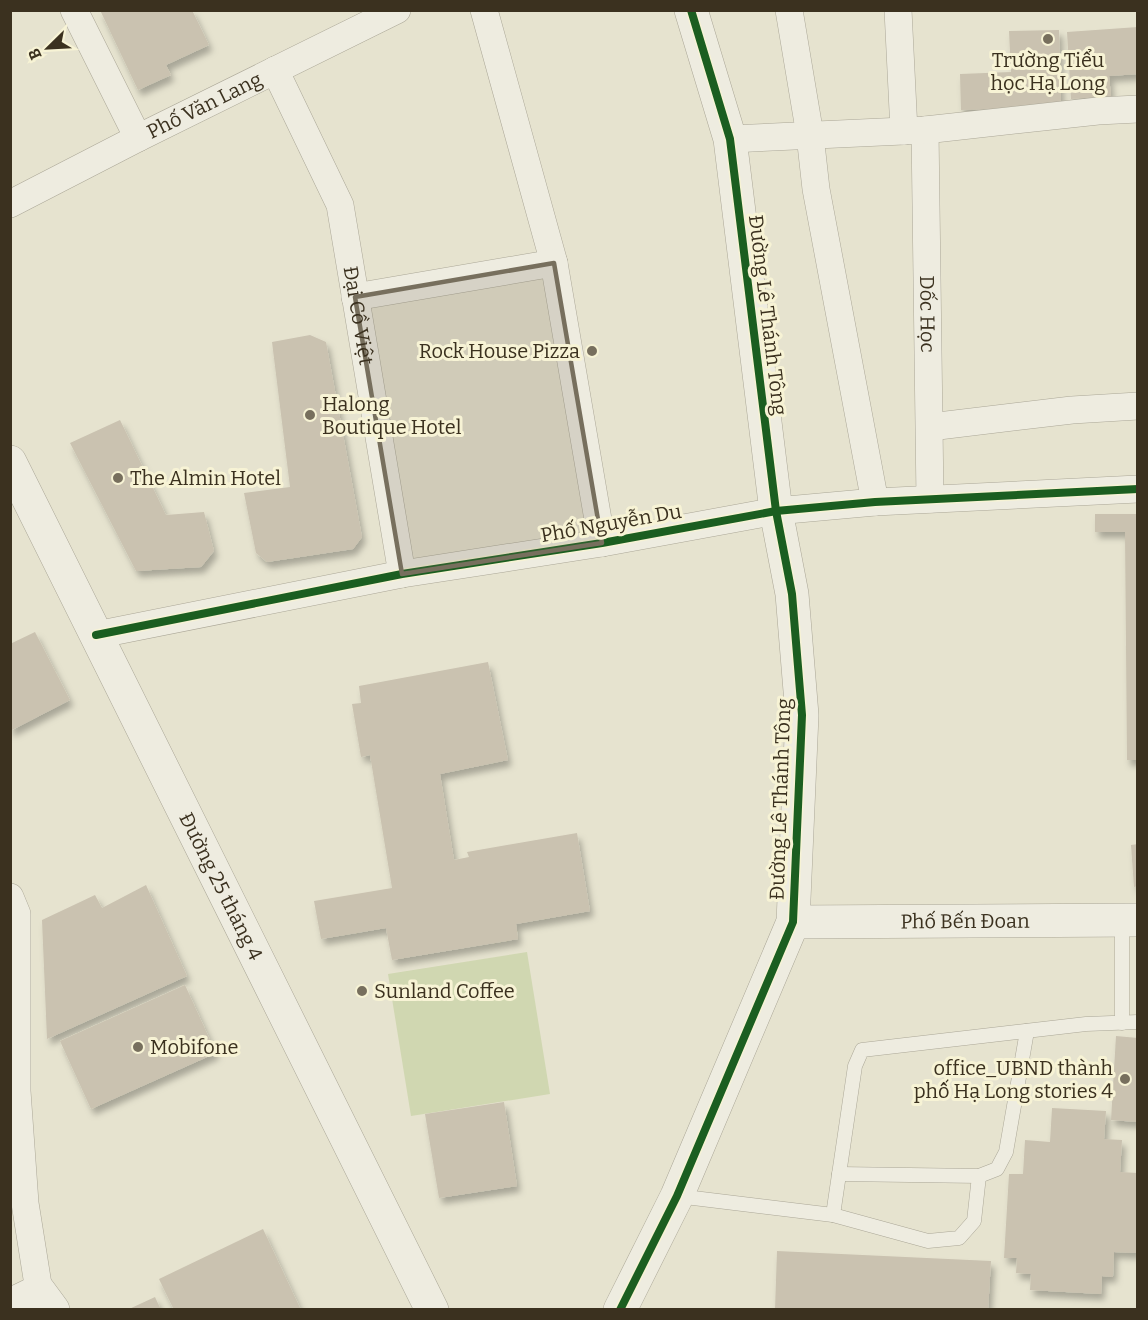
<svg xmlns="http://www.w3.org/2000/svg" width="1148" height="1320" font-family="Bitter,serif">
  <defs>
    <filter id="shadow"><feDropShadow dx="3.5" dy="6" stdDeviation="3" flood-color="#0004"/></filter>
  </defs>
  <rect width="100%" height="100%" fill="#e6e3cf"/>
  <path fill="#d0d7b1" d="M527,952L550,1094L411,1116L388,974Z"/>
  <g fill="#cac2b0" filter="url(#shadow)">
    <path d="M100,10H192L209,45L166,65L171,75L138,90Z"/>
    <path d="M1138,27V74L1109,76L1111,96L1071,99L1067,32Z"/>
    <path d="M1059,30L1061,107L961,110L960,74L1011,72L1009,31Z"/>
    <path d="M310,335L326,342L362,537L353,549L267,562L256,553L244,493L290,487L272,342Z"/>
    <path d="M120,420L166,515L204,512L214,551L201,567L136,571L70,443Z"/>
    <path d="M1095,514H1138V760H1127L1125,532H1095Z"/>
    <path d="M35,632L70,700L10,731V644Z"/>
    <path d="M488,662L508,760L440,774L454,860L469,857L467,852L577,833L590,911L516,924L518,939L392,960L386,928L321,939L314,901L392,888L370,755L361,757L352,704L361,703L359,686Z"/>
    <path d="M1138,844V886L1134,887L1131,845Z"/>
    <path d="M146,885L187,976L47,1039L42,920L95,895L102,908Z"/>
    <path d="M185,985L216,1053L91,1109L60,1041Z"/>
    <path d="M1116,1036L1138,1038V1122L1111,1120Z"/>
    <path d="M504,1102L517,1186L439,1198L425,1114Z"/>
    <path d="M1052,1108L1106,1111L1104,1139L1122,1140L1120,1172L1138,1173V1253L1114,1252L1113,1277L1102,1276L1101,1294L1030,1290L1031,1274L1016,1273L1017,1258H1004L1009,1174H1023L1025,1140L1050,1142Z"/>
    <path d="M263,1229L301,1310H174L159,1279Z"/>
    <path d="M777,1251L991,1261L988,1310H775Z"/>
    <path d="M155,1297L161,1310H127Z"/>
  </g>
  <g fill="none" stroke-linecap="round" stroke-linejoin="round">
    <defs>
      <g id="service">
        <path d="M1122,920V1023"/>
        <path d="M839,1174L979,1176L997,1169L1006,1152L1027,1031"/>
        <path d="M677,1196L833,1215L928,1241L959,1238L974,1221L979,1176"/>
        <path d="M833,1215L855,1066L862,1050L1086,1024L1138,1022"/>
      </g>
      <g id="minor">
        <path d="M74,10L138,138"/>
        <path d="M484,10L554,263L602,543"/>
        <path d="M789,10L810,135L816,189L875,502"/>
        <path d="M898,10L904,131"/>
        <path id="s1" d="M275,70L340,205L402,574"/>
        <path id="s2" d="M925,130L930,499"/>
        <path d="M730,139L925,130L1098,111L1138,109"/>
        <path id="s3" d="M10,204L138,138L397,10"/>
        <path d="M355,297L554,263"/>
        <path d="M930,427L1072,410L1138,406"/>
        <path d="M96,635L402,574L602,543L776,511L875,502L1138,489"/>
        <path d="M10,897L17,914V1091L25,1203L39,1291"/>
      </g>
      <g id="tertiary">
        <path id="s4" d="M10,462L432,1310"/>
        <path id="s5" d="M793,922L1138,920"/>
        <path d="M10,1305L39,1291L53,1310"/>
        <path d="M620,1310L677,1196L793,922L802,715L792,594L776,511L730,139L691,10"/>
      </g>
    </defs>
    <use href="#service" stroke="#aba797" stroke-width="15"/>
    <use href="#minor" stroke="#aba797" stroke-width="28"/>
    <use href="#tertiary" stroke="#aba797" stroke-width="34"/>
    <use href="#service" stroke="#eeece0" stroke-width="14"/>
    <use href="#minor" stroke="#eeece0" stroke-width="27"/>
    <use href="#tertiary" stroke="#eeece0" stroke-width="33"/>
    <defs>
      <g id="cycleway">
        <path d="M96,635L402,574L602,543L776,511L875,502L1138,489"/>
        <path d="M620,1310L677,1196L793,922L802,715L792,594L776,511L730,139L691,10"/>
      </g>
    </defs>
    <use href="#cycleway" stroke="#f7f3d5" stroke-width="11"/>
    <use href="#cycleway" stroke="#1b5e20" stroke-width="8"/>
  </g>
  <path fill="#776f5d" fill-opacity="0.2" stroke="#776f5d" stroke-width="4.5" stroke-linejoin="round" d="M554,263L602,543L402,574L355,297Z"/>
  <g fill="#776f5d" stroke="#f7f3d5" stroke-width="2">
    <circle cx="1048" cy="39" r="6"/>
    <circle cx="592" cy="351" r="6"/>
    <circle cx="310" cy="415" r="6"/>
    <circle cx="118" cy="478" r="6"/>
    <circle cx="362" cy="991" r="6"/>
    <circle cx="138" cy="1047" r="6"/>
    <circle cx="1125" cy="1079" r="6"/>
  </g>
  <g text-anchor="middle" stroke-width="6" stroke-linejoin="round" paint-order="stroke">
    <g font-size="20" fill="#3b311f" stroke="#f7f3d5" text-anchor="start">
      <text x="1048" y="67" text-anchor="middle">Trường Tiểu<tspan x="1048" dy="23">học Hạ Long</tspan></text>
      <text x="580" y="358" text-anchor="end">Rock House Pizza</text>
      <text x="322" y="411">Halong<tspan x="322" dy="23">Boutique Hotel</tspan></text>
      <text x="130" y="485">The Almin Hotel</text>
      <text x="374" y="998">Sunland Coffee</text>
      <text x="150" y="1054">Mobifone</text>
      <text x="1113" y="1075" text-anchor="end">office_UBND thành<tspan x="1113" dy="23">phố Hạ Long stories 4</tspan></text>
    </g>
    <g font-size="20" fill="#3b311f" stroke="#f7f3d5">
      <text dy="7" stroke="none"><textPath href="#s3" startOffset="218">Phố Văn Lang</textPath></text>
      <text dy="7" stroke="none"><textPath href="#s2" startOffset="184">Dốc Học</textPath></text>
      <text transform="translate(768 315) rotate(83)" y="7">Đường Lê Thánh Tông</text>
      <text dy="7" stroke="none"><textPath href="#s1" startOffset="262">Đại Cồ Việt</textPath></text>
      <text transform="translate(611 523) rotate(-10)" y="7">Phố Nguyễn Du</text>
      <text transform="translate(780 799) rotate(-88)" y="7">Đường Lê Thánh Tông</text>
      <text dy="7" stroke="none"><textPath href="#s4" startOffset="474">Đường 25 tháng 4</textPath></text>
      <text dy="7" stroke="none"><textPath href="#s5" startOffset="172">Phố Bến Đoan</textPath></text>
    </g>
  </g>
  <rect width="1148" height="1320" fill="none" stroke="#3b311f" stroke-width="24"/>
  <g transform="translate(48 48) rotate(246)" stroke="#f7f3d5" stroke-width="4.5" paint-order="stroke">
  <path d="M0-4.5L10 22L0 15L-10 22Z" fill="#3b311f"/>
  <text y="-9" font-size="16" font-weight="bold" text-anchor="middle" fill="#3b311f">B</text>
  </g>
</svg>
